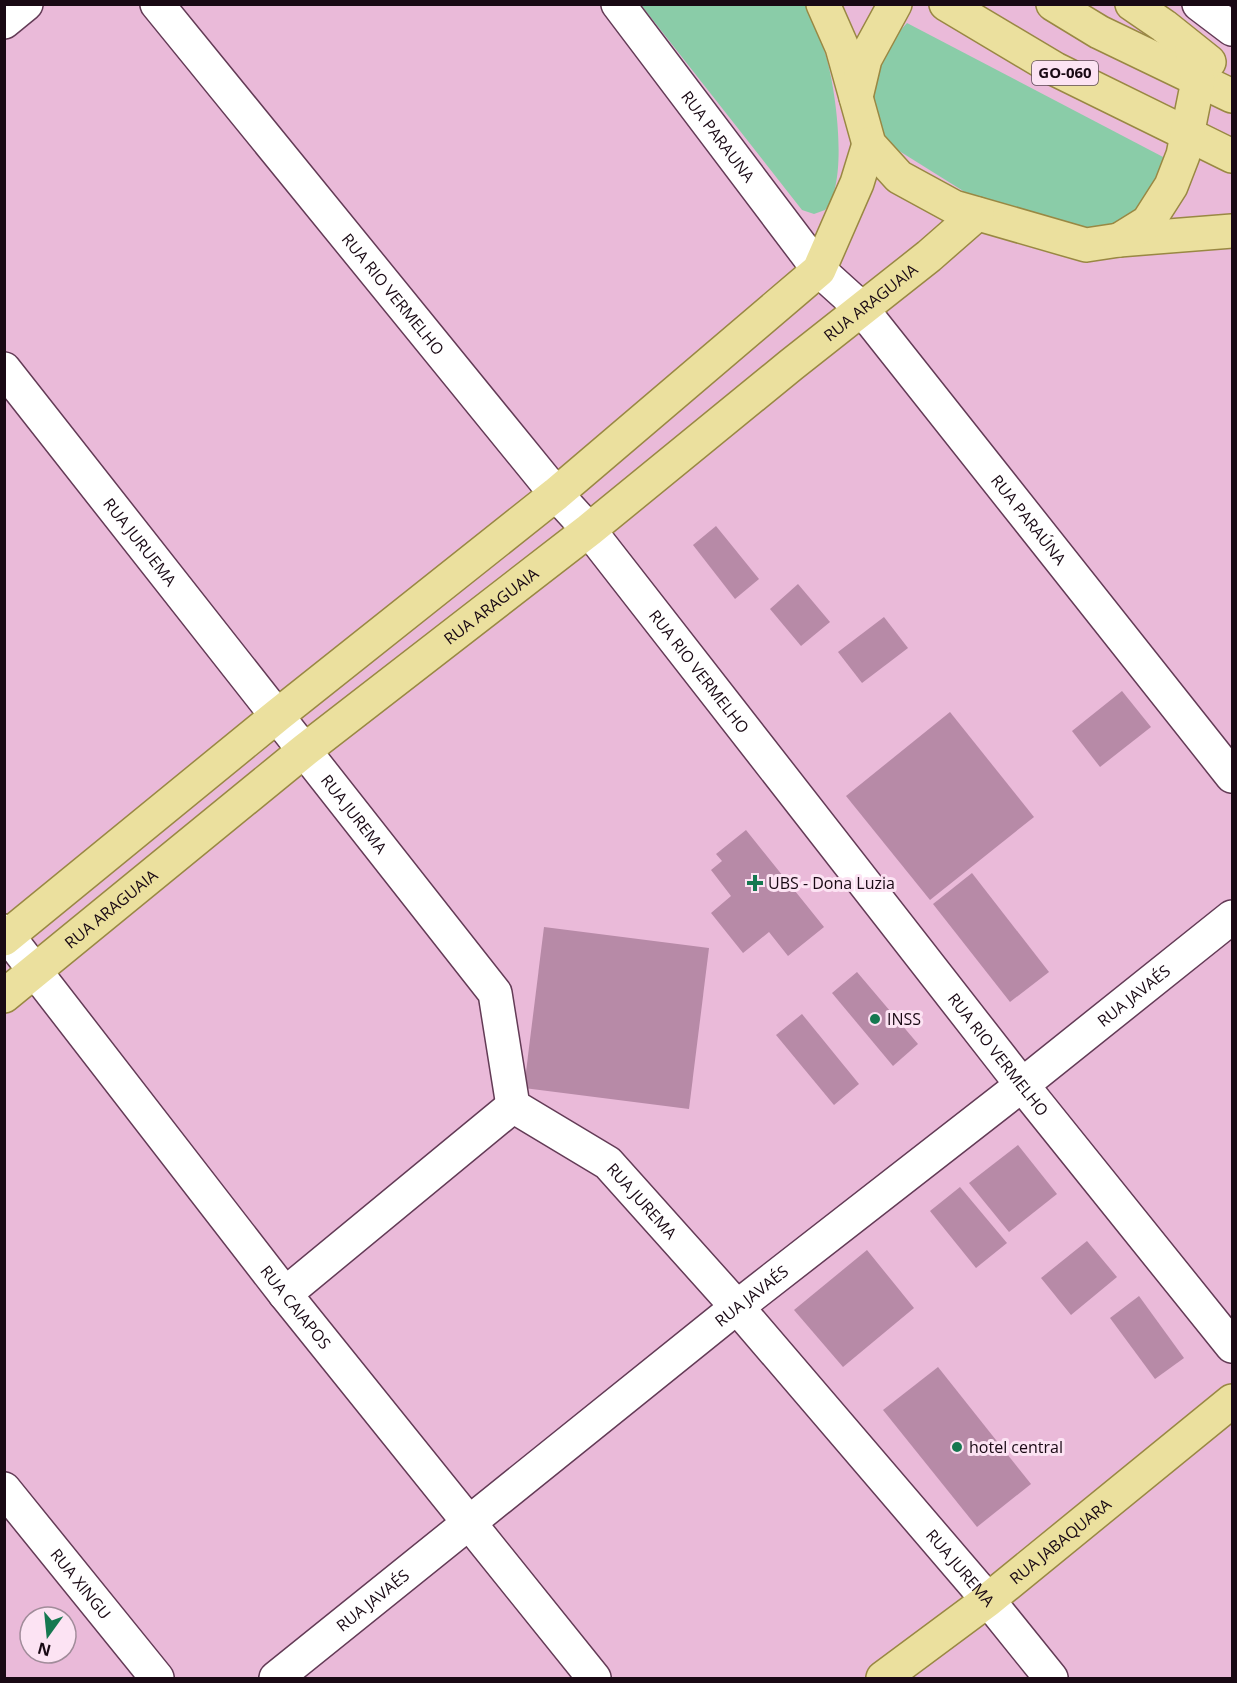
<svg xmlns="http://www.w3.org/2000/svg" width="1237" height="1683" font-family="'Open Sans',sans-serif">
  <rect width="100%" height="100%" fill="#eabad9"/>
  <g fill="#8acca8">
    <path d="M641,5H806C812,22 821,39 826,56C836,90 849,183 825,210L814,214L802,210Z"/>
    <path d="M907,23L1165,158L1158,182L1144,203L1125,220L1101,229L1076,231L976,199L888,144L877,120L873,93L877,66L889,43Z"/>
  </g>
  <g fill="#b78aa7">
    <path d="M716,526L759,579L735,599L693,545Z"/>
    <path d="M798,584L830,622L801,646L770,609Z"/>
    <path d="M884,617L908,648L862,683L838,652Z"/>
    <path d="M1122,691L1151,727L1100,767L1072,731Z"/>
    <path d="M950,712L1034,817L930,900L846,796Z"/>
    <path d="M746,830L824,927L788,956L769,932L743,953L711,913L731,896L711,870L722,861L716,854Z"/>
    <path d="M972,873L1049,972L1010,1002L933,904Z"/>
    <path d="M544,927L709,948L689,1109L524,1088Z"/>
    <path d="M857,972L918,1044L893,1066L832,993Z"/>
    <path d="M802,1014L859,1084L834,1105L776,1035Z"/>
    <path d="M1018,1145L1057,1194L1009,1232L969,1183Z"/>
    <path d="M960,1187L1007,1243L976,1268L930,1211Z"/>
    <path d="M1087,1241L1117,1277L1071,1315L1041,1278Z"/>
    <path d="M867,1250L914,1308L843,1367L794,1310Z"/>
    <path d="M1139,1296L1184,1358L1155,1379L1110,1318Z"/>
    <path d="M938,1367L1031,1484L977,1527L883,1410Z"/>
  </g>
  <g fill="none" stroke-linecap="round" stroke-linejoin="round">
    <defs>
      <g id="minor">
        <path id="s1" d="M157,4L556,494L589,530L1022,1085L1232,1346"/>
        <path id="s2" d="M618,4L819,270L861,308L1232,776"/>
        <path d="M1199,4L1232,29"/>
        <path d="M4,22L26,4"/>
        <path id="s3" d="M4,369L495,993L513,1106L608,1163L737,1307L988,1600L1051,1678"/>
        <path id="s4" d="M4,931L285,1294L594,1678"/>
        <path d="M285,1294L513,1106"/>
        <path id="s5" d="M4,1489L157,1678"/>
        <path id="s6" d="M276,1678L737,1307L1022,1085L1232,917"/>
      </g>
      <g id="major">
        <path d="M823,4L842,47L869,144L899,177L954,207L1086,245L1119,240L1232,231"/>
        <path d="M946,4L1055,69L1232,156"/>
        <path d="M1053,4L1099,32L1232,96"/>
        <path d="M1132,4L1164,26L1209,62"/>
        <path d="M856,97L865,59L895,4"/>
        <path d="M1119,240L1148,222L1171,186L1183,155L1198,81L1192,50"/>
        <path d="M4,939L278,715L556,494L819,270L857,183L869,144"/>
        <path id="s7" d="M4,996L305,750L589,530L791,365L929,256L977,214"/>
        <path id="s8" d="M883,1678L988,1600L1232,1401"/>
      </g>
    </defs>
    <use href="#minor" stroke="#633b56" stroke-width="36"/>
    <use href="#major" stroke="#998843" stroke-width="36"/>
    <use href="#minor" stroke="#fff" stroke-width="33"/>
    <use href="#major" stroke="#ebe09e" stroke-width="33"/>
  </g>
  <g fill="#157850" stroke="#fce3f3" stroke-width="2">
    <path d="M752 874h6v6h6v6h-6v6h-6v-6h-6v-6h6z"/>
    <circle cx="875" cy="1019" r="6"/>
    <circle cx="957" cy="1447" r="6"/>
  </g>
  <g text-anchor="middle" stroke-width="6" stroke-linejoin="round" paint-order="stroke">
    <rect fill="#fce3f3" stroke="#5d4a57" stroke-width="1.5" x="1032" y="61" width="66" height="24" rx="4.5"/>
    <g font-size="15" font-weight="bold" fill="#190914">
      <text x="1065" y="78">GO-060</text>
    </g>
    <g font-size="16" fill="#190914" stroke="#fce3f3">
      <text dy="6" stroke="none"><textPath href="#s2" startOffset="166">RUA PARAUNA</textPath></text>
      <text dy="6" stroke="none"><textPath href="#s1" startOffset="374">RUA RIO VERMELHO</textPath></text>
      <text dy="6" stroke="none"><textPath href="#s7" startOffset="1110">RUA ARAGUAIA</textPath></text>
      <text dy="6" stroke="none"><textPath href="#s2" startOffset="660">RUA PARAÚNA</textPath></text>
      <text dy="6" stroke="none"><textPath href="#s3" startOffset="220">RUA JURUEMA</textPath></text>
      <text dy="6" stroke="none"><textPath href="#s7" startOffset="624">RUA ARAGUAIA</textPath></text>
      <text dy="6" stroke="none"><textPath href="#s1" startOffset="860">RUA RIO VERMELHO</textPath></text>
      <text dy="6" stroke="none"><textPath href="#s3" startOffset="566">RUA JUREMA</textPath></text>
      <text dy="6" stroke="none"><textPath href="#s7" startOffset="138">RUA ARAGUAIA</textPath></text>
      <text dy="6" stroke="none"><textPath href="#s6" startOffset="1096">RUA JAVAÉS</textPath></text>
      <text dy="6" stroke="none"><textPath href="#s1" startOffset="1346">RUA RIO VERMELHO</textPath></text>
      <text dy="6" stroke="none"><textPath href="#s3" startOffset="1070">RUA JUREMA</textPath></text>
      <text dy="6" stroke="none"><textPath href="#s6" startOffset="610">RUA JAVAÉS</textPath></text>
      <text dy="6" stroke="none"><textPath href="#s4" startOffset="476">RUA CAIAPOS</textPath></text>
      <text dy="6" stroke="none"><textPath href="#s8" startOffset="224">RUA JABAQUARA</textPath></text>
      <text dy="6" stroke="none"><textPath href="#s3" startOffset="1556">RUA JUREMA</textPath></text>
      <text dy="6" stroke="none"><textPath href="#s5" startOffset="122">RUA XINGU</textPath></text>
      <text dy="6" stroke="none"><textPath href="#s6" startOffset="124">RUA JAVAÉS</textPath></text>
    </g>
    <g font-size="16" fill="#190914" stroke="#fce3f3" text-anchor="start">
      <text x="768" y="889">UBS - Dona Luzia</text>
      <text x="887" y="1025">INSS</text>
      <text x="969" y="1453">hotel central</text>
    </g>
  </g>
  <rect width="1237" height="1683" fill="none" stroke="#190914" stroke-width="12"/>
  <g transform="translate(48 1635) rotate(195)"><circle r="28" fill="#fce3f3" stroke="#a18c9a" stroke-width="1.5"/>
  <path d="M0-4.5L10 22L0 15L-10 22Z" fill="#157850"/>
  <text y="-9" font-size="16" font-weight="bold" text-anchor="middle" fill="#190914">N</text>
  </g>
</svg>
